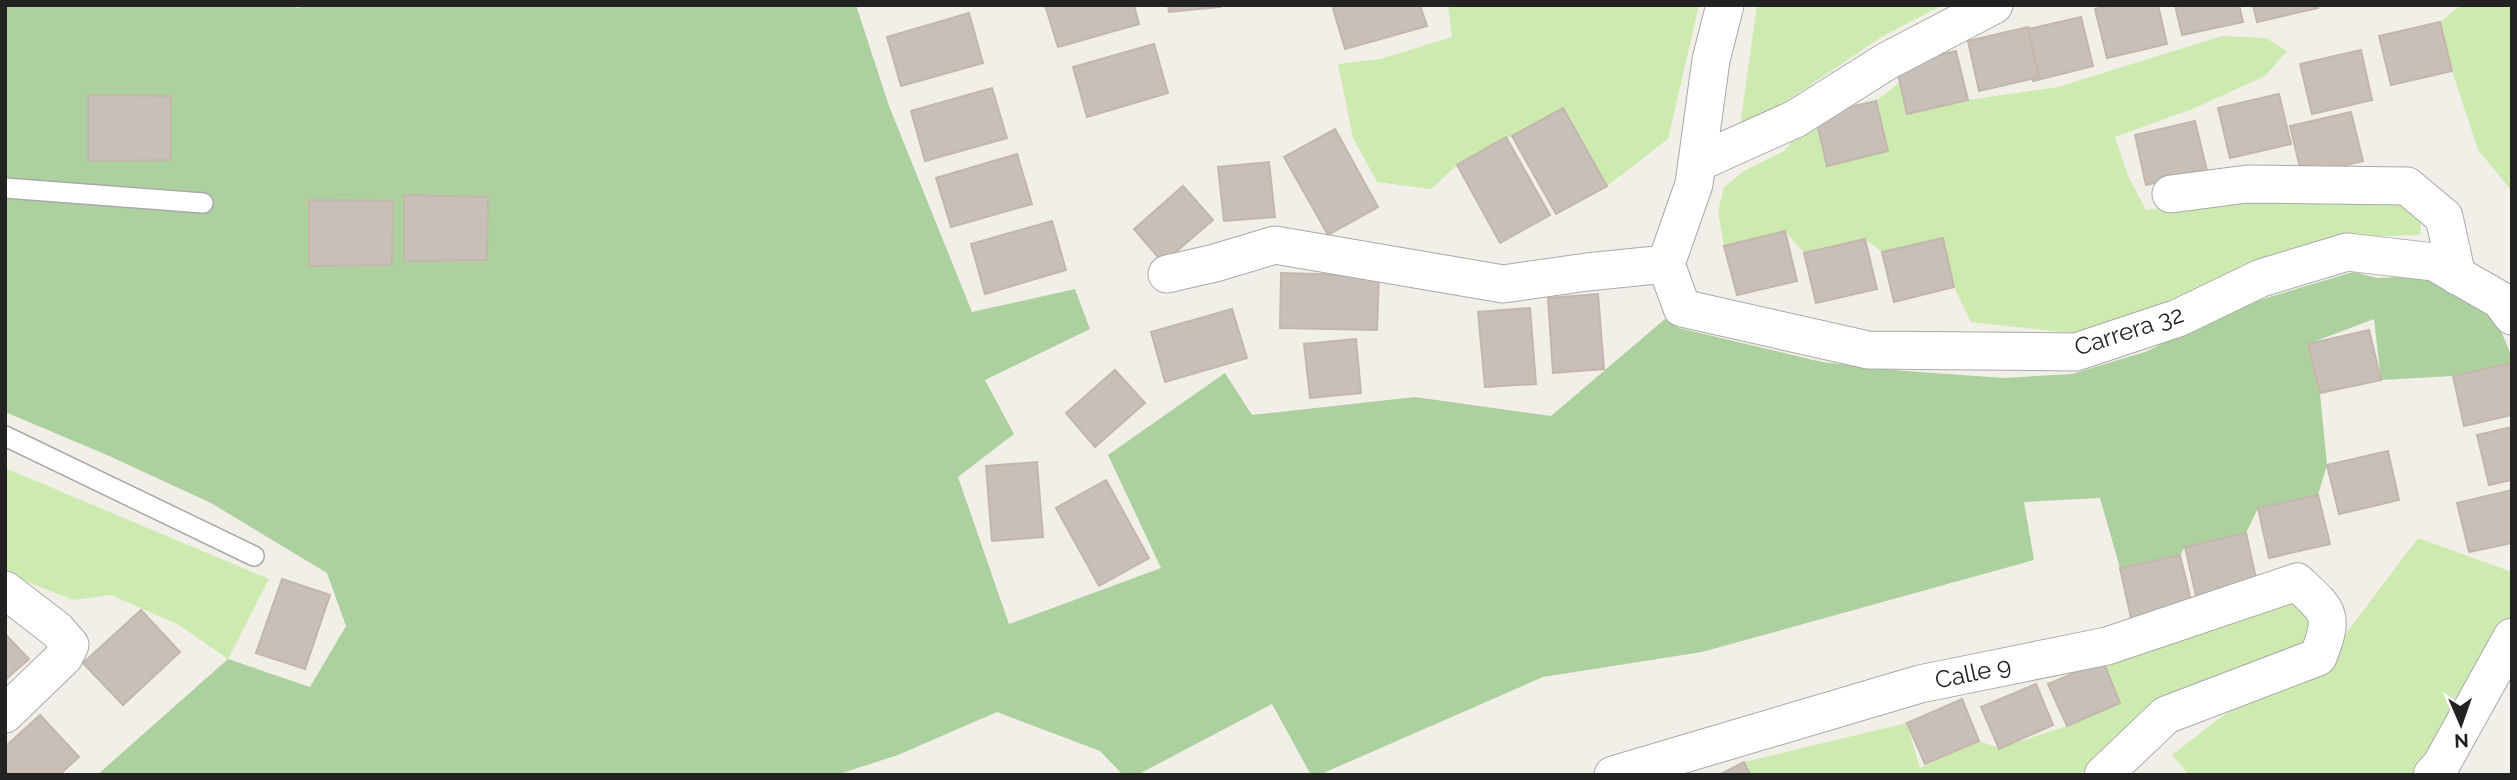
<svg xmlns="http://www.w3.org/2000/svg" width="2517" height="780" font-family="Raleway,sans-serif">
  <rect width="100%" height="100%" fill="#f2efe9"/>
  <g fill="#cdebb0">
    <path d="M1448,5H1699L1668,139L1607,186L1563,109L1457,165L1431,189L1377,182L1353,138L1338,64L1380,59L1452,37Z"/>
    <path d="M1757,5H1943L1883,36L1739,133Z"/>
    <path d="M2461,5H2512V191L2478,150L2452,71L2440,22Z"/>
    <path d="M2222,36L2266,38L2287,51L2265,76L2195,108L2115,137L2129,178L2146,210L2275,194L2422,205L2420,235L2332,238L2139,317L2079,334L1971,322L1954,287L1942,238L1882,252L1865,239L1804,253L1785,231L1724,246L1718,212L1724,187L1744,171L1784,151L1815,115L1827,165L1888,151L1876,101L1900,82L1908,114L1968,100L2058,87Z"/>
    <path d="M5,468L269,579L228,659L179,625L111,595L73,600L5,573Z"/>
    <path d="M2418,538L2512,572V615L2505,631L2417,775H2189L2172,755L2217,720L2341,640Z"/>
    <path d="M2288,595L2313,617L2311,637L2295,654L2153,711L2079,775H1750L1744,762L1907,723L1920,768L1979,741L1999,748L2067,726L2120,703L2103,661Z"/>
  </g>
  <path fill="#add19e" d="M5,5H287L298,8L302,5H856L889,106L972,312L1075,289L1090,329L985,380L1014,434L958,477L1009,624L1161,568L1108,455L1225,373L1252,415L1415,397L1551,416L1665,319L1679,328L1822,362L1905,371L2004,378L2072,374L2145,352L2243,305L2353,272L2377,278L2423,276L2496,319L2512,357V363L2453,376L2381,380L2374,319L2308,344L2320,393L2327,465L2318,495L2258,508L2246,533L2185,547L2180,555L2120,568L2100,498L2024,502L2034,560L1702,652L1543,677L1319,775H1311L1272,704L1137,775H1123L1100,751L997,712L898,755L836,775H97L228,659L310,687L346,626L327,573L211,503L107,455L5,412Z"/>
  <g fill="#c7bfb8" stroke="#c4b6ab" stroke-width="2">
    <path d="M1045,5H1134L1139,24L1058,47Z"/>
    <path d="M1168,5H1219L1220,7L1169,12Z"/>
    <path d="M1332,5H1420L1427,26L1345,49Z"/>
    <path d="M2111,5H2158L2167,44L2107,58L2095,9Z"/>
    <path d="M2175,5H2239L2243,22L2182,35Z"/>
    <path d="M2253,5H2317L2318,8L2257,22Z"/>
    <path d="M969,13L983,63L901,86L887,37Z"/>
    <path d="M2081,17L2093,66L2033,81L2020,31Z"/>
    <path d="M2440,22L2452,71L2391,85L2379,36Z"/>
    <path d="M2028,27L2039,77L1979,91L1968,41Z"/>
    <path d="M1154,44L1168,93L1087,117L1073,67Z"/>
    <path d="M2361,50L2372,100L2312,114L2300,64Z"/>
    <path d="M1956,51L1968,100L1907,114L1896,65Z"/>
    <path d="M992,88L1007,138L925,161L911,111Z"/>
    <path d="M2279,94L2291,144L2230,158L2218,108Z"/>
    <path d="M88,95L171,96V160L88,161Z"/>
    <path d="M1876,101L1888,151L1827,166L1815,115Z"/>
    <path d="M1563,108L1607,186L1556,214L1512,136Z"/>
    <path d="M2351,112L2363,161L2302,176L2290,126Z"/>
    <path d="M2195,121L2207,171L2146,185L2135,135Z"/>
    <path d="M1335,129L1378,207L1328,235L1284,157Z"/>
    <path d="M1506,137L1550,215L1500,243L1457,165Z"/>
    <path d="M1017,154L1032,204L951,227L936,178Z"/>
    <path d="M1269,162L1275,217L1224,221L1218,167Z"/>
    <path d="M1183,186L1213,220L1163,263L1134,229Z"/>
    <path d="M404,195L488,197L487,260L404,261Z"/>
    <path d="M309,200L393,201L392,265L309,266Z"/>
    <path d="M1052,221L1066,270L985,294L971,244Z"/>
    <path d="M1785,231L1797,281L1737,295L1724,246Z"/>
    <path d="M1943,238L1954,287L1894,302L1882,252Z"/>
    <path d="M1865,239L1877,289L1816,303L1804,253Z"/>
    <path d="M1281,273L1379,276L1377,330L1280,328Z"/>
    <path d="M1598,294L1604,369L1553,373L1548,298Z"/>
    <path d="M1530,308L1536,384L1485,387L1478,312Z"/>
    <path d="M1232,309L1247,358L1165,382L1151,332Z"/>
    <path d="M2369,330L2381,380L2320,393L2308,344Z"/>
    <path d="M1356,339L1361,393L1310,398L1304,344Z"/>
    <path d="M2512,363V415L2464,426L2453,376Z"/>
    <path d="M1115,370L1145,403L1095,447L1066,413Z"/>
    <path d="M2512,427V480L2489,485L2477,435Z"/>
    <path d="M2388,451L2399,500L2339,514L2327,465Z"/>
    <path d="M1037,462L1043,537L992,541L986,466Z"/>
    <path d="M1106,480L1149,558L1099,586L1056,508Z"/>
    <path d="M2512,490V543L2469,552L2457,503Z"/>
    <path d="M2318,495L2330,544L2269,558L2258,508Z"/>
    <path d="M2246,533L2257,583L2196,596L2185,547Z"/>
    <path d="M2180,555L2192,604L2131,618L2120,568Z"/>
    <path d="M282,579L330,595L305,669L256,653Z"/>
    <path d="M141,610L180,652L123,705L83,663Z"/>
    <path d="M5,634L29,659L5,680Z"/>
    <path d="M2103,661L2120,703L2067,726L2048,684Z"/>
    <path d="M2036,684L2053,725L1999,749L1981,707Z"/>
    <path d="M1962,699L1979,741L1925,764L1907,723Z"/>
    <path d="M40,715L79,757L59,775H5V747Z"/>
    <path d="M1744,762L1750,775H1719Z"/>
  </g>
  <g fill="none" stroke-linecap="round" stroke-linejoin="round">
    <defs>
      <g id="lane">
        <path d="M5,188L203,203"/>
        <path d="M5,436L254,556"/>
      </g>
      <g id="street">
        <path d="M1697,163L1795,119L1887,61L1994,5"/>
        <path d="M2171,194L2247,184L2407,186L2444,217L2457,276"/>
        <path d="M1666,264L1682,308L1868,350L2076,352L2178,318L2261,278L2347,252L2434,262L2500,300L2512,316"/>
        <path d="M1666,264L1694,184L1711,60L1725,5"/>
        <path d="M1167,274L1215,263L1275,245L1503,284L1587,272L1666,264"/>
        <path d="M5,590L57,630L70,645L64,657L5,714"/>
        <path d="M1613,775L1920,684L2107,646L2297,582C2329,612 2335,614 2318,657L2166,715L2103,775"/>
        <path d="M2432,775L2441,765L2512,637"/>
      </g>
    </defs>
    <use href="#lane" stroke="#a9a9a9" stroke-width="22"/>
    <use href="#street" stroke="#a9a9a9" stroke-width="39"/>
    <use href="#lane" stroke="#fff" stroke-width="19"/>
    <use href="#street" stroke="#fff" stroke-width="37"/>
  </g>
  <g text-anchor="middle" stroke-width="6" stroke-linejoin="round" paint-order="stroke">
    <g font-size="24" fill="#222" stroke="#fff">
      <text transform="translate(2129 331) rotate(-18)" y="8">Carrera 32</text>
      <text transform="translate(1973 673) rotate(-12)" y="8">Calle 9</text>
    </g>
  </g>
  <rect width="2517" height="780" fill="none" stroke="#222222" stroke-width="14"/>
  <g transform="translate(2461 724) rotate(178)" stroke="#ffffff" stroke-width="5" paint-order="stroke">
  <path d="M0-5L12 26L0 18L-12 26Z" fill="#222222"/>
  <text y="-10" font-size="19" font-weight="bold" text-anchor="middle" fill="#222222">N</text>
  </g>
</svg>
